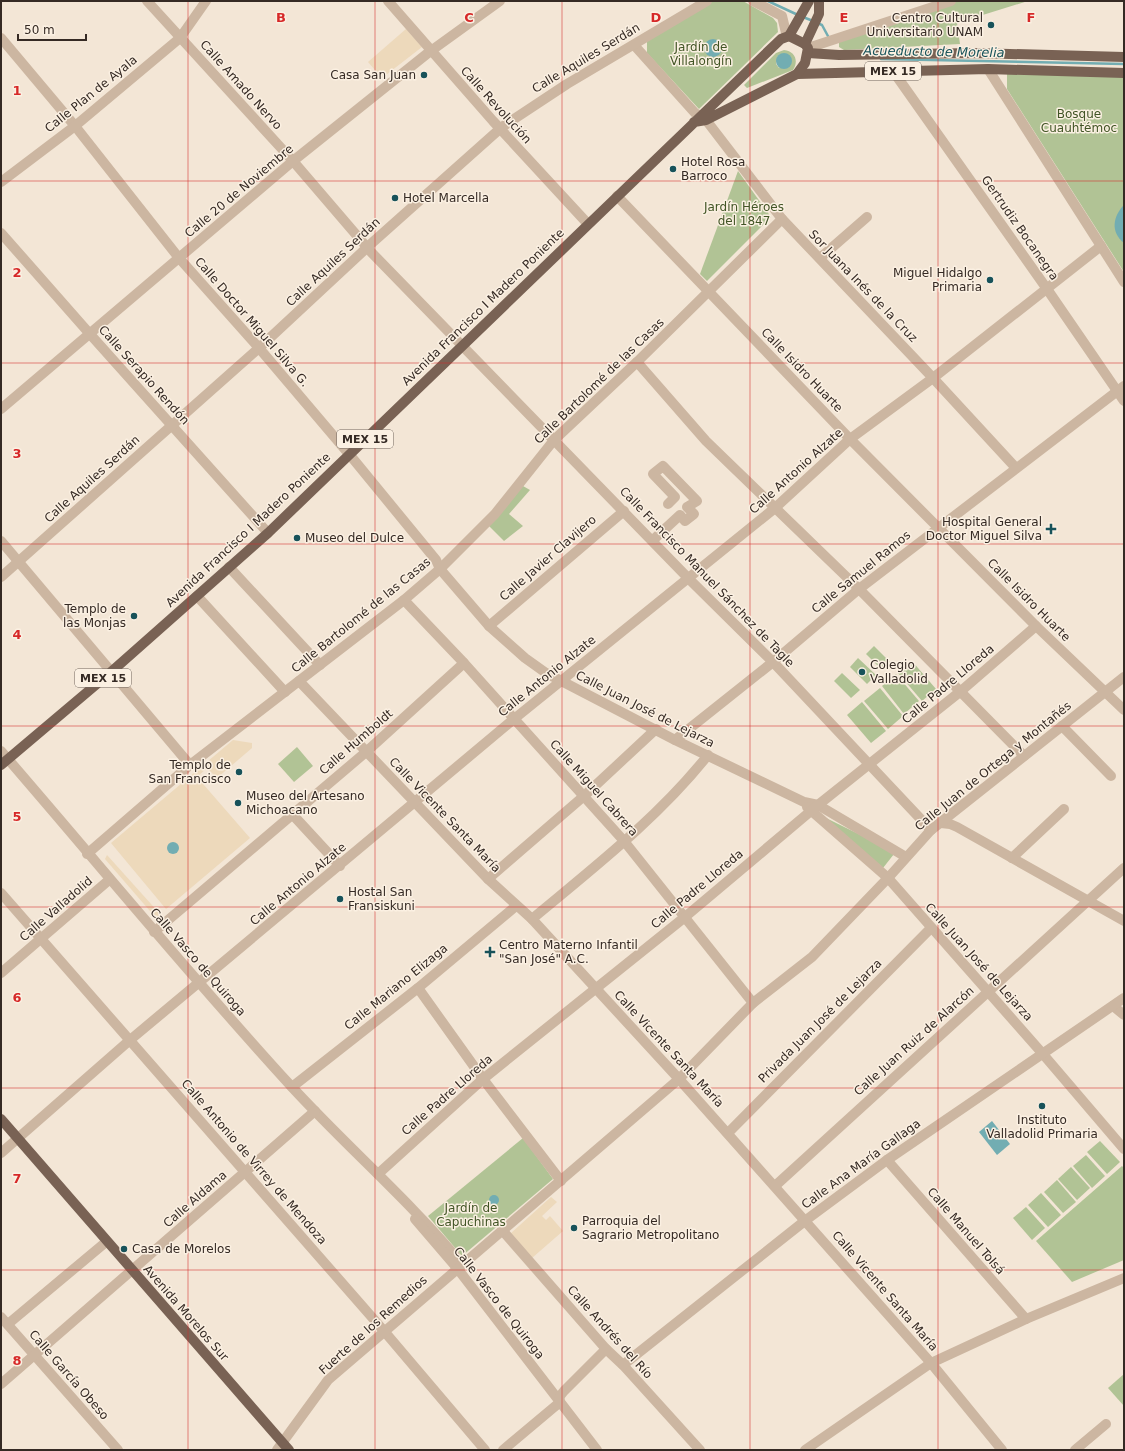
<svg xmlns="http://www.w3.org/2000/svg" width="1125" height="1451" font-family="'DejaVu Sans',sans-serif">
  <rect width="100%" height="100%" fill="#f3e6d6"/>
  <g fill="#b1c395" fill-rule="evenodd">
    <path d="M713,1H743L773,18L777,23L778,32L699,109L647,53V41Z"/>
    <path d="M958,1H1028L957,23L960,44L844,50L839,47V42L842,39Z"/>
    <path d="M784,50C795,51 799,61 793,70L747,88L744,85L776,53ZM782,54H787L779,68L776,64L778,56Z"/>
    <path d="M1007,73L1124,77V272L1007,89Z"/>
    <path d="M738,171L771,217L707,281L700,274Z"/>
    <path d="M523,486L530,490L509,514L523,526L504,541L488,525Z"/>
    <path d="M874,646L890,662L882,670L866,654Z"/>
    <path d="M858,658L876,675L867,684L850,667Z"/>
    <path d="M912,661L936,689L922,701L898,673Z"/>
    <path d="M842,673L860,690L851,698L834,681Z"/>
    <path d="M896,674L919,701L904,714L882,686Z"/>
    <path d="M880,688L903,716L888,729L864,701Z"/>
    <path d="M862,702L886,731L871,743L847,715Z"/>
    <path d="M297,747L313,766L294,782L278,764Z"/>
    <path d="M826,818L893,851L894,854L883,868Z"/>
    <path d="M523,1138L553,1179L462,1256L428,1216Z"/>
    <path d="M1100,1141L1120,1162L1107,1174L1087,1152Z"/>
    <path d="M1086,1155L1105,1176L1092,1188L1073,1166Z"/>
    <path d="M1122,1166L1124,1168V1260L1072,1282L1036,1241Z"/>
    <path d="M1071,1167L1090,1188L1077,1200L1058,1179Z"/>
    <path d="M1057,1180L1076,1202L1063,1213L1044,1192Z"/>
    <path d="M1041,1193L1061,1215L1048,1227L1028,1205Z"/>
    <path d="M1026,1207L1045,1228L1032,1240L1013,1218Z"/>
    <path d="M1124,1374V1406L1108,1388Z"/>
  </g>
  <g fill="#edd9bb">
    <path d="M406,29L422,47L382,78L368,62Z"/>
    <path d="M233,740L252,743V748L217,778L207,768L197,777L250,838L166,909L111,843Z"/>
    <path d="M107,855L160,914L159,918H156L105,859Z"/>
    <path d="M551,1197L557,1202L542,1216L546,1220L550,1216L563,1231L532,1258L510,1234Z"/>
  </g>
  <g fill="#72adb2">
    <circle cx="713" cy="48" r="9"/>
    <circle cx="784" cy="61" r="8"/>
    <path d="M1124,205V243C1110,232 1113,216 1124,205Z"/>
    <circle cx="173" cy="848" r="6"/>
    <path d="M992,1121L1010,1144L997,1155L979,1132Z"/>
    <circle cx="494" cy="1200" r="5"/>
  </g>
  <g fill="none" stroke-linecap="round" stroke-linejoin="round">
    <g stroke="#72adb2" stroke-width="2.5">
      <path d="M768,1L798,15"/>
      <path d="M803,17L813,21"/>
      <path d="M817,23L822,25L829,38"/>
      <path d="M881,59L1124,64"/>
    </g>
    <g stroke="#ccb6a1" stroke-width="10">
      <path d="M147,1L293,161L371,252L689,579L773,662L931,830"/>
      <path d="M388,1L493,121L588,224"/>
      <path d="M753,1L782,16L787,37"/>
      <path d="M1,38L75,126L179,258L259,348L354,460L436,560L440,569L489,626L525,658L546,673L675,740L804,802L818,805L906,857"/>
      <path d="M634,45L695,113L706,120L782,219L933,378L1016,468"/>
      <path d="M808,48L951,1"/>
      <path d="M988,69L1124,282"/>
      <path d="M893,71L1047,289L1124,401"/>
      <path d="M1,182L75,126L180,38L206,1"/>
      <path d="M617,196L850,439L1036,626L1124,710"/>
      <path d="M1,233L89,333L268,533"/>
      <path d="M820,258L867,217"/>
      <path d="M637,362L706,441L859,589L1024,756"/>
      <path d="M1,409L293,161L428,53L500,1"/>
      <path d="M653,540L680,515L685,521L694,514L687,507L697,501L663,466L653,474L675,497L668,504"/>
      <path d="M1,541L190,765"/>
      <path d="M229,567L320,665"/>
      <path d="M1,577L259,348L373,242L502,127L567,84L707,1"/>
      <path d="M197,596L285,692"/>
      <path d="M404,600L464,663L624,841L753,1003"/>
      <path d="M489,626L624,511"/>
      <path d="M299,681L488,879L532,919L679,1079L931,1363L1002,1450"/>
      <path d="M1062,726L1111,776"/>
      <path d="M675,740L773,662L859,589L1124,386"/>
      <path d="M1,751C98,863 191,977 291,1086C347,1147 409,1200 462,1264"/>
      <path d="M807,807L888,878L1042,1053L1124,1149"/>
      <path d="M293,815L340,866"/>
      <path d="M941,823L950,824L957,827L1124,921"/>
      <path d="M87,854L190,765L404,600L440,569L495,514L554,440L637,362L782,219"/>
      <path d="M1012,858L1064,809"/>
      <path d="M488,879L584,796L656,729"/>
      <path d="M1,893L384,1331L485,1450"/>
      <path d="M532,919C593,868 658,818 708,755"/>
      <path d="M154,932L366,752L464,663"/>
      <path d="M1,973L109,880"/>
      <path d="M418,988L483,1079L561,1181"/>
      <path d="M1113,1006L1124,1015"/>
      <path d="M292,1087L418,988L516,906"/>
      <path d="M728,1133L931,928"/>
      <path d="M1,1153L130,1040L514,719L775,508L850,439L933,378L1101,246"/>
      <path d="M887,1160L1026,1319"/>
      <path d="M378,1174L483,1079L685,917L818,805L961,691L1036,626"/>
      <path d="M775,1186L1124,868"/>
      <path d="M415,1219L457,1268L597,1450"/>
      <path d="M502,1230L606,1349L623,1365L700,1450"/>
      <path d="M1,1317L118,1450"/>
      <path d="M8,1324L106,1242"/>
      <path d="M623,1365L806,1220L887,1160L1124,998"/>
      <path d="M1,1384L315,1111"/>
      <path d="M277,1450L328,1380L679,1079L753,1003L812,957L888,878L931,830L1124,677"/>
      <path d="M503,1450L559,1403L560,1396L564,1391L606,1349"/>
      <path d="M805,1450L931,1363L1026,1319L1124,1278"/>
      <path d="M1075,1450L1106,1424"/>
    </g>
    <g stroke="#796254" stroke-width="10">
      <path d="M789,36L809,1"/>
      <path d="M805,44L819,14V1"/>
      <path d="M808,53L839,55L976,53L1124,57"/>
      <path d="M797,74L988,69L1124,73"/>
      <path d="M1,765L111,672L268,533L781,39L789,36L805,44L808,48L805,63L797,74L706,120L694,122"/>
      <path d="M1,1119L289,1450"/>
    </g>
  </g>
  <path fill="none" stroke="#d62828" stroke-width="1" stroke-opacity="0.55" d="M188,1V1450M375,1V1450M562,1V1450M750,1V1450M938,1V1450M1,181H1124M1,363H1124M1,544H1124M1,726H1124M1,907H1124M1,1088H1124M1,1270H1124"/>
  <g fill="#17525a" stroke="#fbf0e2" stroke-width="1.5">
    <circle cx="991" cy="25" r="4"/>
    <circle cx="424" cy="75" r="4"/>
    <circle cx="673" cy="169" r="4"/>
    <circle cx="395" cy="198" r="4"/>
    <circle cx="990" cy="280" r="4"/>
    <path d="M1049 523h4v4h4v4h-4v4h-4v-4h-4v-4h4z"/>
    <circle cx="297" cy="538" r="4"/>
    <circle cx="134" cy="616" r="4"/>
    <circle cx="862" cy="672" r="4"/>
    <circle cx="239" cy="772" r="4"/>
    <circle cx="238" cy="803" r="4"/>
    <circle cx="340" cy="899" r="4"/>
    <path d="M488 946h4v4h4v4h-4v4h-4v-4h-4v-4h4z"/>
    <circle cx="1042" cy="1106" r="4"/>
    <circle cx="574" cy="1228" r="4"/>
    <circle cx="124" cy="1249" r="4"/>
  </g>
  <g text-anchor="middle" stroke-width="3" stroke-linejoin="round" paint-order="stroke">
    <g fill="#fbf0e2" stroke="#70655d" stroke-width="1">
      <rect x="865" y="62" width="56" height="18" rx="3"/>
      <rect x="337" y="430" width="56" height="18" rx="3"/>
      <rect x="75" y="669" width="56" height="18" rx="3"/>
    </g>
    <g font-size="11" font-weight="bold" fill="#352a24">
      <text x="893" y="75">MEX 15</text>
      <text x="365" y="443">MEX 15</text>
      <text x="103" y="682">MEX 15</text>
    </g>
    <g font-size="12" fill="#352a24" stroke="#fbf0e2" text-anchor="start">
      <text x="983" y="22" text-anchor="end">Centro Cultural<tspan x="983" dy="14">Universitario UNAM</tspan></text>
      <text x="416" y="79" text-anchor="end">Casa San Juan</text>
      <text x="681" y="166">Hotel Rosa<tspan x="681" dy="14">Barroco</tspan></text>
      <text x="403" y="202">Hotel Marcella</text>
      <text x="982" y="277" text-anchor="end">Miguel Hidalgo<tspan x="982" dy="14">Primaria</tspan></text>
      <text x="1042" y="526" text-anchor="end">Hospital General<tspan x="1042" dy="14">Doctor Miguel Silva</tspan></text>
      <text x="305" y="542">Museo del Dulce</text>
      <text x="126" y="613" text-anchor="end">Templo de<tspan x="126" dy="14">las Monjas</tspan></text>
      <text x="870" y="669">Colegio<tspan x="870" dy="14">Valladolid</tspan></text>
      <text x="231" y="769" text-anchor="end">Templo de<tspan x="231" dy="14">San Francisco</tspan></text>
      <text x="246" y="800">Museo del Artesano<tspan x="246" dy="14">Michoacano</tspan></text>
      <text x="348" y="896">Hostal San<tspan x="348" dy="14">Fransiskuni</tspan></text>
      <text x="499" y="949">Centro Materno Infantil<tspan x="499" dy="14">"San José" A.C.</tspan></text>
      <text x="1042" y="1124" text-anchor="middle">Instituto<tspan x="1042" dy="14">Valladolid Primaria</tspan></text>
      <text x="582" y="1225">Parroquia del<tspan x="582" dy="14">Sagrario Metropolitano</tspan></text>
      <text x="132" y="1253">Casa de Morelos</text>
    </g>
    <g font-size="12" fill="#425526" stroke="#fbf0e2">
      <text x="701" y="51">Jardín de<tspan x="701" dy="14">Villalongín</tspan></text>
      <text x="1079" y="118">Bosque<tspan x="1079" dy="14">Cuauhtémoc</tspan></text>
      <text x="744" y="211">Jardín Héroes<tspan x="744" dy="14">del 1847</tspan></text>
      <text x="471" y="1212">Jardín de<tspan x="471" dy="14">Capuchinas</tspan></text>
    </g>
    <g font-size="12" fill="#352a24" stroke="#fbf0e2">
      <text transform="translate(586 58) rotate(-31)" y="4">Calle Aquiles Serdán</text>
      <text transform="translate(241 85) rotate(48)" y="4">Calle Amado Nervo</text>
      <text transform="translate(91 94) rotate(-39)" y="4">Calle Plan de Ayala</text>
      <text transform="translate(496 105) rotate(48)" y="4">Calle Revolución</text>
      <text transform="translate(239 191) rotate(-40)" y="4">Calle 20 de Noviembre</text>
      <text transform="translate(1020 228) rotate(55)" y="4">Gertrudiz Bocanegra</text>
      <text transform="translate(333 262) rotate(-43)" y="4">Calle Aquiles Serdán</text>
      <text transform="translate(863 286) rotate(46)" y="4">Sor Juana Inés de la Cruz</text>
      <text transform="translate(483 307) rotate(-44)" y="4">Avenida Francisco I Madero Poniente</text>
      <text transform="translate(252 322) rotate(49)" y="4">Calle Doctor Miguel Silva G.</text>
      <text transform="translate(802 370) rotate(46)" y="4">Calle Isidro Huarte</text>
      <text transform="translate(144 375) rotate(48)" y="4">Calle Serapio Rendón</text>
      <text transform="translate(599 381) rotate(-44)" y="4">Calle Bartolomé de las Casas</text>
      <text transform="translate(796 471) rotate(-42)" y="4">Calle Antonio Alzate</text>
      <text transform="translate(92 479) rotate(-42)" y="4">Calle Aquiles Serdán</text>
      <text transform="translate(248 530) rotate(-43)" y="4">Avenida Francisco I Madero Poniente</text>
      <text transform="translate(548 558) rotate(-41)" y="4">Calle Javier Clavijero</text>
      <text transform="translate(861 572) rotate(-39)" y="4">Calle Samuel Ramos</text>
      <text transform="translate(707 577) rotate(46)" y="4">Calle Francisco Manuel Sánchez de Tagle</text>
      <text transform="translate(1029 600) rotate(45)" y="4">Calle Isidro Huarte</text>
      <text transform="translate(361 615) rotate(-39)" y="4">Calle Bartolomé de las Casas</text>
      <text transform="translate(547 676) rotate(-39)" y="4">Calle Antonio Alzate</text>
      <text transform="translate(948 684) rotate(-40)" y="4">Calle Padre Lloreda</text>
      <text transform="translate(645 709) rotate(27)" y="4">Calle Juan José de Lejarza</text>
      <text transform="translate(356 742) rotate(-41)" y="4">Calle Humboldt</text>
      <text transform="translate(993 766) rotate(-39)" y="4">Calle Juan de Ortega y Montañés</text>
      <text transform="translate(594 788) rotate(48)" y="4">Calle Miguel Cabrera</text>
      <text transform="translate(445 815) rotate(46)" y="4">Calle Vicente Santa María</text>
      <text transform="translate(298 884) rotate(-40)" y="4">Calle Antonio Alzate</text>
      <text transform="translate(697 889) rotate(-40)" y="4">Calle Padre Lloreda</text>
      <text transform="translate(56 909) rotate(-41)" y="4">Calle Valladolid</text>
      <text transform="translate(198 962) rotate(49)" y="4">Calle Vasco de Quiroga</text>
      <text transform="translate(979 962) rotate(48)" y="4">Calle Juan José de Lejarza</text>
      <text transform="translate(396 987) rotate(-39)" y="4">Calle Mariano Elizaga</text>
      <text transform="translate(820 1021) rotate(-45)" y="4">Privada Juan José de Lejarza</text>
      <text transform="translate(914 1041) rotate(-42)" y="4">Calle Juan Ruiz de Alarcón</text>
      <text transform="translate(669 1049) rotate(47)" y="4">Calle Vicente Santa María</text>
      <text transform="translate(447 1095) rotate(-41)" y="4">Calle Padre Lloreda</text>
      <text transform="translate(254 1162) rotate(49)" y="4">Calle Antonio de Virrey de Mendoza</text>
      <text transform="translate(861 1164) rotate(-36)" y="4">Calle Ana María Gallaga</text>
      <text transform="translate(195 1199) rotate(-41)" y="4">Calle Aldama</text>
      <text transform="translate(966 1231) rotate(49)" y="4">Calle Manuel Tolsá</text>
      <text transform="translate(885 1291) rotate(49)" y="4">Calle Vicente Santa María</text>
      <text transform="translate(499 1303) rotate(52)" y="4">Calle Vasco de Quiroga</text>
      <text transform="translate(186 1313) rotate(49)" y="4">Avenida Morelos Sur</text>
      <text transform="translate(373 1325) rotate(-42)" y="4">Fuerte de los Remedios</text>
      <text transform="translate(610 1332) rotate(48)" y="4">Calle Andrés del Río</text>
      <text transform="translate(69 1375) rotate(49)" y="4">Calle García Obeso</text>
    </g>
    <g font-size="13" font-style="italic" fill="#17525a" stroke="#fbf0e2">
      <text transform="translate(934 51) rotate(1)" y="5">Acueducto de Morelia</text>
    </g>
  </g>
  <g font-size="13" text-anchor="middle" font-weight="bold" fill="#d62828" stroke="#fbf0e2" stroke-width="3" stroke-linejoin="round" paint-order="stroke">
    <text x="281" y="22">B</text>
    <text x="469" y="22">C</text>
    <text x="656" y="22">D</text>
    <text x="844" y="22">E</text>
    <text x="1031" y="22">F</text>
    <text x="17" y="95">1</text>
    <text x="17" y="277">2</text>
    <text x="17" y="458">3</text>
    <text x="17" y="639">4</text>
    <text x="17" y="821">5</text>
    <text x="17" y="1002">6</text>
    <text x="17" y="1183">7</text>
    <text x="17" y="1365">8</text>
  </g>
  <rect width="1125" height="1451" fill="none" stroke="#352a24" stroke-width="4"/>
  <path d="M18 34v6h68v-6" fill="none" stroke="#352a24" stroke-width="2"/>
  <text x="24" y="34" font-size="12" fill="#352a24" stroke="#fbf0e2" stroke-width="3" paint-order="stroke">50 m</text>
</svg>
